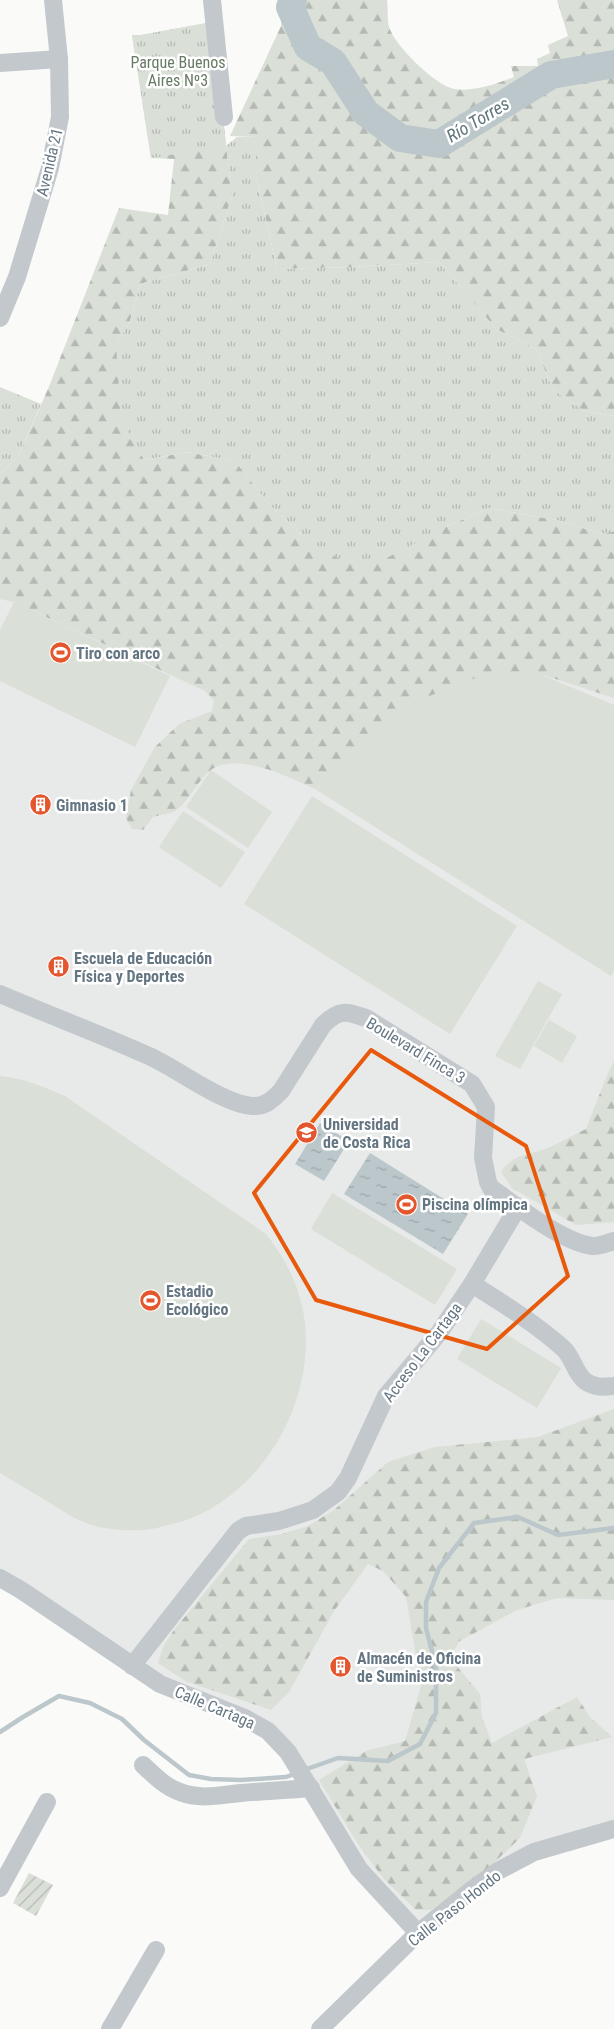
<svg xmlns="http://www.w3.org/2000/svg" width="614" height="2029" font-family="'Roboto Condensed',sans-serif">
  <defs>
    <pattern id="forest-firs" width="22" height="20" patternUnits="userSpaceOnUse" patternTransform="scale(1.25)"><rect width="22" height="20" fill="#dadfd7"/><path d="M5 1l3.5 6h-7zM16 11l3.5 6h-7z" fill="#b4b9b4"/></pattern>
    <pattern id="park-tufts" width="24" height="20" patternUnits="userSpaceOnUse" patternTransform="scale(1.25)"><rect width="24" height="20" fill="#dadfd7"/><path d="M3 7l-1-3M5 7V3M7 7l1-3M15 17l-1-3M17 17v-4M19 17l1-3" fill="none" stroke="#b4b9b4"/></pattern>
    <pattern id="garden-furrows" width="10" height="10" patternUnits="userSpaceOnUse" patternTransform="scale(1.25)"><rect width="10" height="10" fill="#dadfd7"/><path d="M-1 1l2-2M0 10L10 0M9 11l2-2" fill="none" stroke="#b4b9b4"/></pattern>
    <pattern id="water-ripples" width="26" height="14" patternUnits="userSpaceOnUse" patternTransform="scale(1.25)"><rect width="26" height="14" fill="#bbc7cb"/><path d="M2 4q2-2 4 0t4 0M15 11q2-2 4 0t4 0" fill="none" stroke="#9ca6aa"/></pattern>
  </defs>
  <rect width="100%" height="100%" fill="#fafaf8"/>
  <path fill="#e8e9e9" d="M0,491L614,607V1829L534,1852L418,1933L359,1869L288,1752L192,1697L0,1578Z"/>
  <g fill="url(#forest-firs)">
    <path d="M282,0H387C388,8 387,19 389,27C395,46 435,85 454,89C474,92 497,84 514,77L511,66H538L537,59L550,53L548,45L568,36L557,0H614V416L585,411L553,390L536,349L496,329L439,262L350,267L277,269L256,176V137L230,136L281,26Z"/>
    <path d="M212,22L232,196L210,264L140,284L130,321L116,345L144,460L187,452L235,461L269,504L301,535L446,527L488,508L557,520L602,534L614,531V698L537,673L370,733L315,789C288,777 233,748 207,773C198,782 185,806 175,811C169,814 159,815 153,817L143,830L132,829L126,818L131,790L155,747L179,724L212,711L214,700L205,691L14,602L0,599V474L19,455L48,389L119,208L168,215L174,159L151,158L132,35H141Z"/>
    <path d="M614,1061V1222L576,1225L512,1188L501,1172C512,1155 524,1156 542,1150C557,1145 571,1136 586,1129L607,1075Z"/>
    <path d="M614,1409V1600L557,1598L517,1610L458,1642L450,1658L480,1694L482,1717L492,1743L577,1697L590,1717L612,1737L524,1759L537,1796L520,1838L479,1877L431,1910H416L383,1878L358,1844L319,1780L366,1751L405,1741L421,1686L406,1597L383,1571L368,1564L334,1611L289,1692L271,1710L185,1681L158,1663L163,1647L174,1630L249,1539L282,1534L308,1526L334,1510L388,1462L435,1447L538,1437Z"/>
  </g>
  <g fill="url(#park-tufts)">
    <path d="M212,22L226,146L237,137H256V176L277,269L350,267L439,262L496,329L536,349L553,390L585,411L614,416V531L602,534L557,520L488,508L446,527L381,561L341,560L301,535L269,504L235,461L187,452L144,460L121,419L116,345L130,321L140,284L210,264L232,196L226,146L151,158L132,35H141Z"/>
    <path d="M0,387L41,404L19,455L0,474Z"/>
  </g>
  <path fill="url(#garden-furrows)" d="M29,1873L53,1885L36,1916L13,1903Z"/>
  <g fill="#dadfd7">
    <path d="M14,602L170,676L135,747L0,681V630Z"/>
    <path d="M537,673L614,705V971L611,976L315,789L370,733L424,698L486,674Z"/>
    <path d="M211,770L272,812L248,848L186,807Z"/>
    <path d="M312,796L517,926L450,1034L244,904Z"/>
    <path d="M183,811L245,852L221,888L159,847Z"/>
    <path d="M538,981L562,994L520,1069L495,1056Z"/>
    <path d="M549,1020L577,1036L562,1063L534,1046Z"/>
    <path d="M0,1076C23,1078 44,1087 65,1096L266,1234C285,1258 299,1285 304,1316C318,1405 255,1509 164,1526C157,1528 149,1530 141,1530C123,1531 98,1529 82,1521C72,1518 64,1511 55,1506C37,1495 18,1484 0,1473Z"/>
    <path d="M332,1193L457,1269L435,1305L311,1229Z"/>
    <path d="M481,1319L561,1368L537,1408L457,1359Z"/>
  </g>
  <g fill="url(#water-ripples)">
    <path d="M320,1123L349,1141L324,1181L295,1164Z"/>
    <path d="M370,1153L468,1214L443,1254L344,1194Z"/>
  </g>
  <g fill="none" stroke-linecap="round" stroke-linejoin="round">
    <g stroke="#bbc7cb" stroke-width="4.5">
      <path d="M0,1732L23,1717L59,1696L90,1703L122,1719L144,1740L189,1775L211,1779L241,1780L286,1777L297,1773"/>
      <path d="M304,1770L338,1758L388,1761L420,1744L436,1713V1667L426,1628V1602L439,1568L474,1523L518,1517L558,1535L614,1528"/>
    </g>
    <path stroke="#bbc7cb" stroke-width="28" d="M293,0L290,7L308,47L333,62L366,113L400,138L439,144L551,75L614,64"/>
    <g stroke="#c3c8cc" stroke-width="18">
      <path d="M212,0L224,117"/>
      <path d="M0,63L59,59"/>
      <path d="M0,318L17,277L50,168L60,117L59,59L53,0"/>
      <path d="M0,994C49,1015 100,1034 149,1056C178,1069 223,1104 252,1106C265,1107 272,1100 281,1091L323,1025C339,1009 346,1011 366,1018L472,1084L486,1107L483,1158L488,1182L491,1188C517,1206 562,1242 592,1246C599,1247 607,1243 614,1241"/>
      <path d="M472,1284C504,1304 536,1324 564,1349C573,1358 575,1373 585,1381C595,1388 602,1387 614,1386"/>
      <path d="M0,1578L21,1590L160,1684L245,1718L268,1731L288,1752L359,1869L418,1933"/>
      <path d="M132,1666L238,1531L246,1526L279,1521L313,1510L338,1492L348,1478L386,1396L439,1333L472,1284L518,1207"/>
      <path d="M143,1765C154,1775 165,1787 180,1792C201,1800 220,1795 241,1793C264,1791 288,1790 311,1788"/>
      <path d="M0,1888L47,1802"/>
      <path d="M110,2029L156,1950"/>
      <path d="M320,2029L418,1933L474,1888L498,1871L534,1852L614,1829"/>
    </g>
  </g>
  <path fill="none" stroke="#e8590c" stroke-width="4" stroke-linejoin="round" d="M371,1050L526,1146L568,1276L487,1349L316,1300L254,1193Z"/>
  <defs>
    <symbol id="stadium-disc" viewBox="-11 -11 22 22"><circle r="9.5" fill="#e4572e" stroke="#fff"/><path d="M0-5a6.5 5 0 1 0 0 10a6.5 5 0 1 0 0-10ZM-3.5-1.8h7v3.6h-7Z" fill="#fff"/></symbol>
    <symbol id="building-disc" viewBox="-11 -11 22 22"><circle r="9.5" fill="#e4572e" stroke="#fff"/><path d="M-4-6H4V6H1V3H-1V6H-4ZM-2.5-4.3h1.7v1.8h-1.7ZM.8-4.3h1.7v1.8H.8ZM-2.5-1h1.7V.8h-1.7ZM.8-1h1.7V.8H.8Z" fill="#fff"/></symbol>
    <symbol id="university-disc" viewBox="-11 -11 22 22"><circle r="9.5" fill="#e4572e" stroke="#fff"/><path d="M0-5L7-2L0 1L-7-2ZM-4 1L0 2.5L4 1V4Q0 6-4 4Z" fill="#fff"/></symbol>
  </defs>
  <g fill-rule="evenodd">
    <use href="#stadium-disc" x="48" y="640" width="25" height="25"/>
    <use href="#building-disc" x="28" y="792" width="25" height="25"/>
    <use href="#building-disc" x="46" y="954" width="25" height="25"/>
    <use href="#university-disc" x="294" y="1120" width="25" height="25"/>
    <use href="#stadium-disc" x="394" y="1192" width="25" height="25"/>
    <use href="#stadium-disc" x="138" y="1288" width="25" height="25"/>
    <use href="#building-disc" x="328" y="1654" width="25" height="25"/>
  </g>
  <g text-anchor="middle" stroke-width="5" stroke-linejoin="round" paint-order="stroke">
    <g font-size="16" fill="#687a64" stroke="#fff">
      <text x="178" y="68">Parque Buenos<tspan x="178" dy="18">Aires Nº3</tspan></text>
    </g>
    <g font-size="16" fill="#657683" stroke="#fff">
      <text transform="translate(49 162) rotate(-77)" y="6">Avenida 21</text>
      <text transform="translate(416 1050) rotate(31)" y="6">Boulevard Finca 3</text>
      <text transform="translate(422 1352) rotate(-53)" y="6">Acceso La Cartaga</text>
      <text transform="translate(215 1707) rotate(23)" y="6">Calle Cartaga</text>
      <text transform="translate(454 1908) rotate(-38)" y="6">Calle Paso Hondo</text>
    </g>
    <g font-size="16" font-weight="bold" fill="#657683" stroke="#fff" text-anchor="start">
      <text x="76" y="659">Tiro con arco</text>
      <text x="56" y="811">Gimnasio 1</text>
      <text x="74" y="964">Escuela de Educación<tspan x="74" dy="18">Física y Deportes</tspan></text>
      <text x="323" y="1130">Universidad<tspan x="323" dy="18">de Costa Rica</tspan></text>
      <text x="422" y="1210">Piscina olímpica</text>
      <text x="166" y="1297">Estadio<tspan x="166" dy="18">Ecológico</tspan></text>
      <text x="357" y="1664">Almacén de Oficina<tspan x="357" dy="18">de Suministros</tspan></text>
    </g>
    <g font-size="18" font-style="italic" fill="#60757c" stroke="#fff">
      <text transform="translate(478 120) rotate(-31)" y="6">Río Torres</text>
    </g>
  </g>
</svg>
